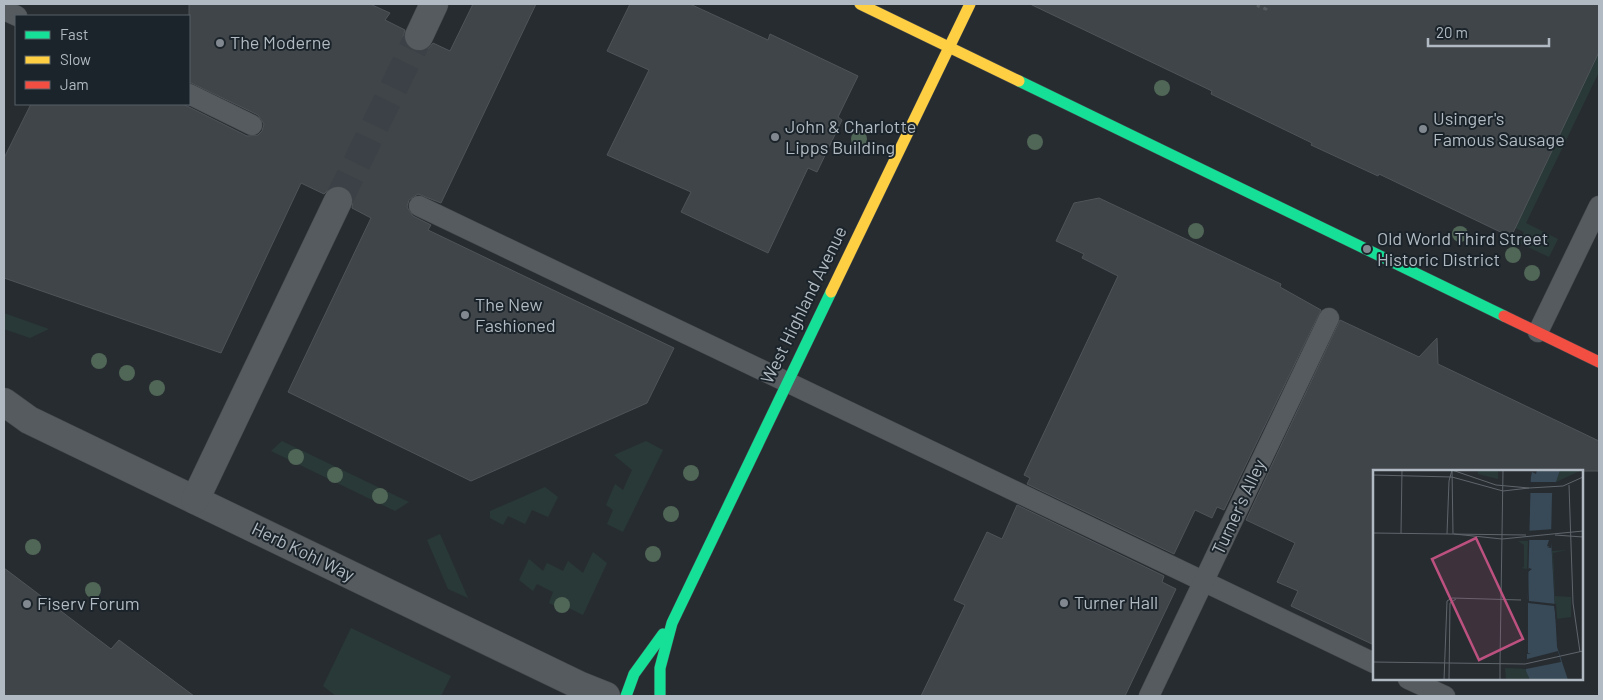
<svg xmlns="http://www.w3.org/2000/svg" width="1603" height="700" font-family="Barlow,sans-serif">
  <rect width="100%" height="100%" fill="#272c31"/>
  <g fill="#293937">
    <path d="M1599,52V72L1526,223L1558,239L1549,257L1519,243L1524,232L1515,228Z"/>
    <path d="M4,313L49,329L30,338L4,329Z"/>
    <path d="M282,441L409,502L395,511L271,451Z"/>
    <path d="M646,441L663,450L623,532L607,524L613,510L606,505L615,484L623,490L632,470L614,455Z"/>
    <path d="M545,487L558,497L548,517L532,510L525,524L508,516L503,525L490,518V511Z"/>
    <path d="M440,534L468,598L448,589L427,540Z"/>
    <path d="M593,552L607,563L583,615L567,607L565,611L549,603L553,592L537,584L533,591L519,580L529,559L543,571L547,563L563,571L568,561L583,573Z"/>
    <path d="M351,628L451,676L441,696H336L323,686Z"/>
  </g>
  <g fill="#404549" stroke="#4e5459">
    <path d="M189,4H370L390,13L385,20L405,30L403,37L406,44L412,50L420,52L428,49L433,43L450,51L473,4H536L441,203L418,194L409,200L407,207L413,216L431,225L428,230L674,348L647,403L471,481L288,392L371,218L352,208L353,199L351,192L344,187L337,185L330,188L324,194L301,183L221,353L4,278V158L31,104H183L247,136L258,135L262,131L264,124L258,115L189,82Z"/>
    <path d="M630,4H690L768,40L770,34L858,76L838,117L842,120L817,172L808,168L768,253L681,212L691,192L607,155L649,70L607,51Z"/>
    <path d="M1030,4H1599V52L1511,237L1379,174L1378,176L1311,145L1312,143L1211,94L1212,91Z"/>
    <path d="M1099,198L1281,284L1280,287L1321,310L1224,510L1217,507L1212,518L1195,510L1174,554L1027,484L1030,478L1024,475L1118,276L1082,258L1084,254L1056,241L1074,203Z"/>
    <path d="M1340,320L1419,357L1437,338L1438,364L1599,441V471H1374V645L1291,606L1298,591L1277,582L1295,543L1246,520Z"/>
    <path d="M1017,505L1164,576L1162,582L1176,589L1125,696H921L965,605L954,600L987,532L1002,539Z"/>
    <path d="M4,568L111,649L119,640L194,696H4Z"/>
  </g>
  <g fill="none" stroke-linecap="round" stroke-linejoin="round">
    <path stroke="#3c4147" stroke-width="28" stroke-dasharray="28 14" stroke-linecap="butt" d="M338,201L419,36"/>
    <defs>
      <g id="lane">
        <path d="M4,10L17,16"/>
        <path d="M189,94L252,125"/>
        <path d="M419,206L1374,663"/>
        <path d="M1538,332L1599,206"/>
        <path d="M1408,679L1445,696"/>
        <path d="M1149,696L1329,318"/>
      </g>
      <g id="street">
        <path d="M419,36L434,4"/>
        <path d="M4,402L29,420L581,686L606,696"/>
        <path d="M195,500L338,201"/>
      </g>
      <g id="fast">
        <path d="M1019,81L1504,316"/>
        <path d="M626,696L634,674L663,634"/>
        <path d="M660,696V668L672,623L831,292"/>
      </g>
      <g id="slow">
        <path d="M860,4L1019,81"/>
        <path d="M831,292L970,4"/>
      </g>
      <path id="jam" d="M1504,316L1599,362"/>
    </defs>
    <use href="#lane" stroke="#44484c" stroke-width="21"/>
    <use href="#street" stroke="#44484c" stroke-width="29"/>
    <use href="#fast" stroke="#44484c" stroke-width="12"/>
    <use href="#slow" stroke="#44484c" stroke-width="12"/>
    <use href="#jam" stroke="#44484c" stroke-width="12"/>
    <path stroke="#545a5d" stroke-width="3" stroke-dasharray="4 4" stroke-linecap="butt" d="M1259,4L1258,6L1266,9L1268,4"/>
    <use href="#lane" stroke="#565b5f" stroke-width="20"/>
    <use href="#street" stroke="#565b5f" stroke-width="28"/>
    <use href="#fast" stroke="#16e098" stroke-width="11"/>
    <use href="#slow" stroke="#ffcf43" stroke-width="11"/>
    <use href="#jam" stroke="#f24e42" stroke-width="11"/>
  </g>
  <g fill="#506656">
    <circle cx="1162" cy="88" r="8"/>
    <circle cx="859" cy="139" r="8"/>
    <circle cx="1035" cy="142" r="8"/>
    <circle cx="1196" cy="231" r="8"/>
    <circle cx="1460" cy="234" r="8"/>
    <circle cx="1513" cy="255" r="8"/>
    <circle cx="1532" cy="273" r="8"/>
    <circle cx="99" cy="361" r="8"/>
    <circle cx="127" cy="373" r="8"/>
    <circle cx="157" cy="388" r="8"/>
    <circle cx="296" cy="457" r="8"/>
    <circle cx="691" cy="473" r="8"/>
    <circle cx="335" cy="475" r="8"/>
    <circle cx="380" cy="496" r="8"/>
    <circle cx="671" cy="514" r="8"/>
    <circle cx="33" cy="547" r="8"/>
    <circle cx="653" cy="554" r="8"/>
    <circle cx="93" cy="590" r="8"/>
    <circle cx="562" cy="605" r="8"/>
  </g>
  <g fill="#81888f" stroke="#1b242a" stroke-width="2">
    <circle cx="220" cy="43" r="5"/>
    <circle cx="1423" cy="129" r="5"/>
    <circle cx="775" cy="137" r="5"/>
    <circle cx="1367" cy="249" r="5"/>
    <circle cx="465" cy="315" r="5"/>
    <circle cx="1064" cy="603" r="5"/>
    <circle cx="27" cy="604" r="5"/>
  </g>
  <g text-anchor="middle" stroke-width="4" stroke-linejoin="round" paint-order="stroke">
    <g font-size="18" fill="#b1bac2" stroke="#1b242a" text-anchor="start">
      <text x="230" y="49">The Moderne</text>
      <text x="1433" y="125">Usinger's<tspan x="1433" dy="21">Famous Sausage</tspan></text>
      <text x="785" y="133">John &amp; Charlotte<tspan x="785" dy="21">Lipps Building</tspan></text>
      <text x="1377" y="245">Old World Third Street<tspan x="1377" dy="21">Historic District</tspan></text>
      <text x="475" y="311">The New<tspan x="475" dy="21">Fashioned</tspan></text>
      <text x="1074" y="609">Turner Hall</text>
      <text x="37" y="610">Fiserv Forum</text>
    </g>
    <g font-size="18" fill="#b1bac2" stroke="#1b242a">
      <text transform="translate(804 305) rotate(-64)" y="6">West Highland Avenue</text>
      <text transform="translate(1239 507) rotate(-65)" y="6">Turner's Alley</text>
      <text transform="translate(303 552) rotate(26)" y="6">Herb Kohl Way</text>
    </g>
  </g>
  <g transform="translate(1373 470)">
    <rect width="210" height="210" fill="#272c31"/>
    <path d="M105,0H125V9L105,4ZM187,0H209L183,12ZM145,71H155L154,99L148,98L151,97V75ZM194,80L180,83L181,102L182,126L198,127V147L183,149L179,81ZM132,198L153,199L157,210H133Z" fill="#293937"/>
    <path d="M158,0H187L179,24L178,69L184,177L195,210H157L153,201Z" fill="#384a58"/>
    <path d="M158,0H164L163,4L159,2L157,12H184L180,23H157L156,29ZM181,59L178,78H174L177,77L174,76L176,70H153V61ZM156,98L159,99L155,102L156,131L183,134L186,173L181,136L155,133V183L158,184H154V189L185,181L188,192L153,199L152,129H155L154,101Z" fill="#272c31"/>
    <path fill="none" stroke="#5e656b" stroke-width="1" d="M79,0L80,64M79,0L123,15L156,18L190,16L210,7M0,5L79,7L130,21L156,18M196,15L200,133L207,182M0,63L153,65M28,63L29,0M74,64L76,11L79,0M81,64L129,69L210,61M182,65L210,67M0,192L152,194L210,181M127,193L130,0M71,210L74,131L79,128L148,130M76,210L77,133L83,129M127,210V193"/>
    <path fill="#bc517f" fill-opacity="0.15" stroke="#bc517f" stroke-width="2.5" d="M103,68L150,169L106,190L59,89Z"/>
    <rect width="210" height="210" fill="none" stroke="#b1bac2" stroke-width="2.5"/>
  </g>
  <rect width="1603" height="700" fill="none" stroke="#b1bac2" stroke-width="10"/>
  <rect x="15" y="15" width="175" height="90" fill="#1b242a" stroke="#576067"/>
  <rect x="25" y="31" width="25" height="8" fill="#16e098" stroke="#576067"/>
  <text x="60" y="40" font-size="15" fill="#b1bac2">Fast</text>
  <rect x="25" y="56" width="25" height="8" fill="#ffcf43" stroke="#576067"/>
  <text x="60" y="65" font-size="15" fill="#b1bac2">Slow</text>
  <rect x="25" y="81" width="25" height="8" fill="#f24e42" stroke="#576067"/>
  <text x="60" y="90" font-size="15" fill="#b1bac2">Jam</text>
  <path d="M1428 38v8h121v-8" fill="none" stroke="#b1bac2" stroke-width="2.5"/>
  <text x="1436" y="38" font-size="15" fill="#b1bac2" stroke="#1b242a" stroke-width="4" paint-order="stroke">20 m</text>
</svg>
